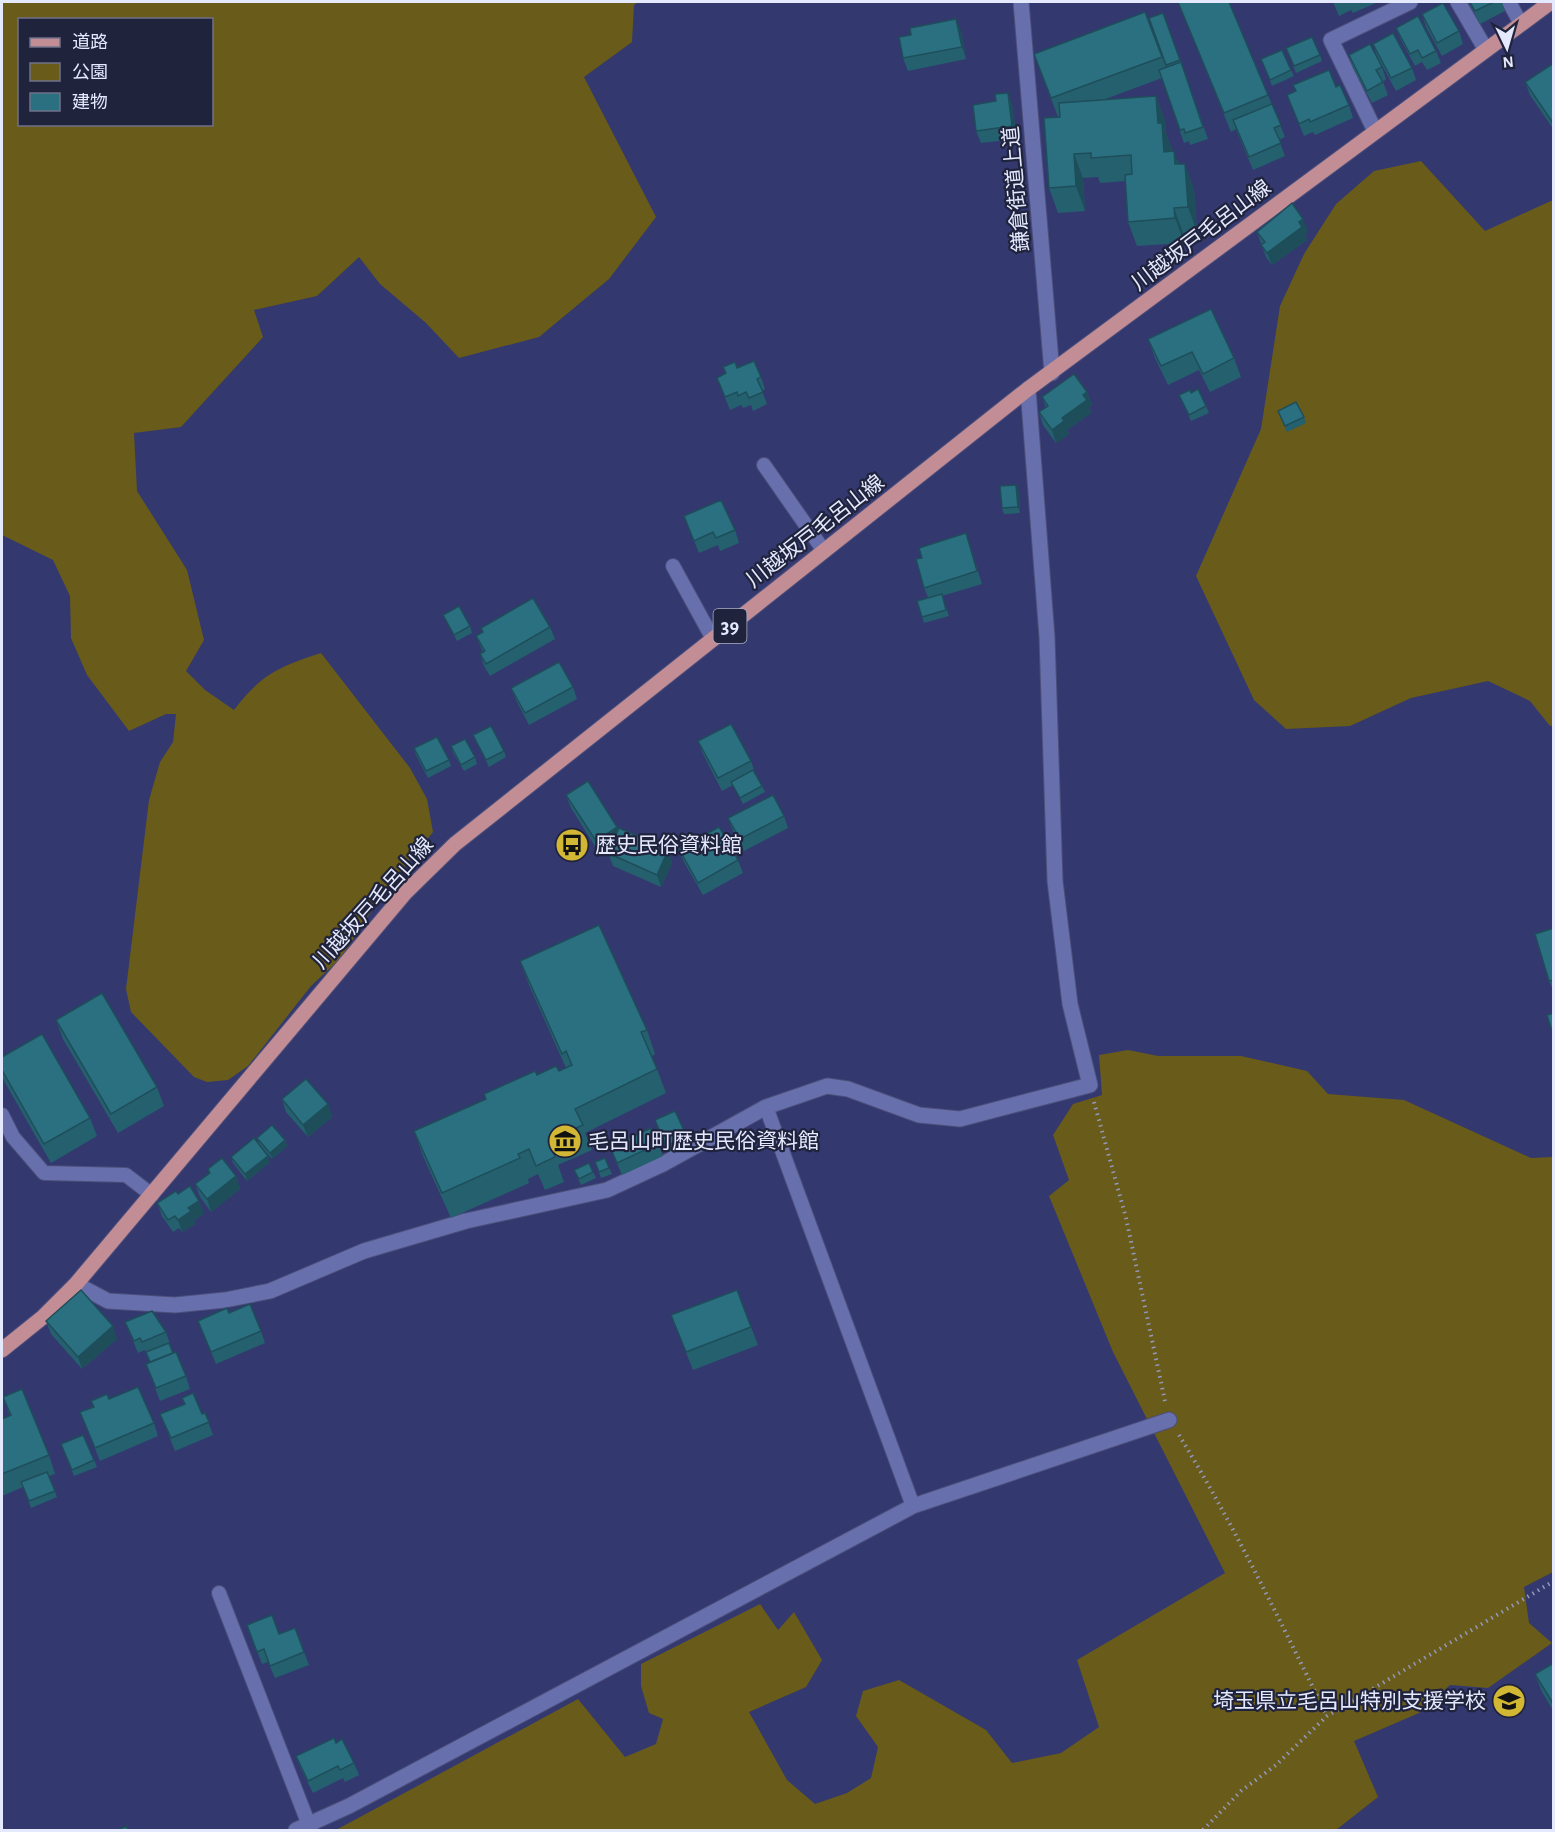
<svg xmlns="http://www.w3.org/2000/svg" width="1555" height="1832" font-family="'Alegreya Sans','Noto Sans JP',sans-serif">
  <rect width="100%" height="100%" fill="#33386f"/>
  <g fill="#695b19" fill-rule="evenodd">
    <path d="M2,2H638L634,5L632,42L584,77L656,217L609,279L539,337L459,358L426,323L380,284L359,257L317,296L254,310L263,337L181,427L134,433L137,491L187,570L204,640L186,671L205,690L234,710C260,675 280,666 321,653L410,768L427,799L433,832L381,896L341,958L311,986L248,1066L228,1080L207,1082L194,1077L131,1012L126,989L149,800L160,762L173,742L176,714H166L129,731L87,675L71,638L70,596L53,560L2,535ZM20,20H212V124H20Z"/>
    <path d="M1421,161L1485,231L1553,200V726H1550L1530,701L1488,681L1411,698L1350,726L1286,729L1254,700L1196,576L1261,429L1280,306L1304,254L1336,204L1374,171Z"/>
    <path d="M1128,1050L1158,1056H1241L1307,1071L1328,1094L1404,1100L1531,1158L1553,1157V1572L1524,1587L1529,1623L1552,1643L1488,1688L1450,1685L1419,1713L1354,1741L1378,1797L1336,1830H336L578,1699L625,1757L656,1744L663,1719L649,1713L641,1686V1664L760,1604L778,1630L794,1612L822,1660L806,1687L749,1712L787,1780L815,1804L847,1793L871,1778L878,1747L856,1716L863,1691L899,1680L986,1730L1012,1763L1061,1753L1099,1727L1077,1660L1225,1573L1113,1352L1049,1196L1069,1180L1053,1135L1073,1104L1102,1095L1099,1055Z"/>
  </g>
  <g fill="none" stroke-linecap="round" stroke-linejoin="round">
    <defs>
      <g id="lane">
        <path d="M1509,2L1521,24"/>
        <path d="M764,465L824,551"/>
        <path d="M673,566L713,639"/>
        <path d="M766,1107L913,1506"/>
        <path d="M2,1115L13,1137L44,1173L126,1175L152,1195"/>
        <path d="M219,1593L309,1825"/>
      </g>
      <g id="street">
        <path d="M1021,2L1052,373"/>
        <path d="M1458,2L1486,50"/>
        <path d="M1375,131L1331,40L1410,2"/>
        <path d="M76,1284L108,1301L175,1305L225,1300L270,1291L364,1251L466,1221L607,1190L663,1164L766,1107L827,1086L848,1089L919,1115L960,1119L1090,1085L1070,1004L1055,881L1047,637L1028,389"/>
        <path d="M296,1830L349,1806L913,1506L1169,1420"/>
      </g>
      <path id="primary" d="M2,1350L43,1317L76,1284L405,893L455,844L1028,389L1551,2"/>
    </defs>
    <use href="#lane" stroke="#4c4f7b" stroke-width="16"/>
    <use href="#street" stroke="#4c4f7b" stroke-width="17"/>
    <use href="#primary" stroke="#4c4f7b" stroke-width="17"/>
    <g stroke="#9398bc" stroke-width="4" stroke-dasharray="1.5 4.5" stroke-linecap="butt">
      <path d="M1094,1102L1126,1218L1165,1401"/>
      <path d="M1179,1435C1234,1525 1280,1621 1327,1716"/>
      <path d="M1203,1830L1241,1791L1276,1765L1327,1716L1554,1581"/>
    </g>
    <use href="#lane" stroke="#6770ac" stroke-width="14"/>
    <use href="#street" stroke="#6770ac" stroke-width="15"/>
    <use href="#primary" stroke="#c28d95" stroke-width="15"/>
  </g>
  <g fill="#25606f">
    <path d="M1178,2L1268,95L1285,137L1279,140L1285,156L1253,170L1236,129L1231,132Z"/>
    <path d="M1333,2H1378L1353,13L1351,10L1339,16Z"/>
    <path d="M1469,2H1502L1505,11L1480,24Z"/>
    <path d="M1145,12L1166,67H1167L1149,18L1163,13L1185,73L1208,139L1190,145L1189,141L1184,143L1162,78L1103,100L1156,96L1165,121L1166,133L1171,147L1172,151L1194,188L1197,232L1183,233L1184,243L1137,246L1128,222L1125,181L1100,183L1098,177L1083,178L1085,211L1058,213L1049,188L1058,117L1034,54Z"/>
    <path d="M1422,14L1459,31L1463,44L1442,56L1426,27Z"/>
    <path d="M1396,28L1436,51L1441,63L1427,70L1422,62L1415,66L1401,40Z"/>
    <path d="M961,31L966,59L908,71L903,58L911,35Z"/>
    <path d="M1373,44L1412,68L1416,80L1396,91L1377,56Z"/>
    <path d="M1286,48L1320,55L1322,61L1296,73Z"/>
    <path d="M1349,55L1382,67L1386,79L1383,82L1388,95L1372,103L1353,68Z"/>
    <path d="M1261,59L1291,70L1294,76L1272,86Z"/>
    <path d="M1554,63V130L1530,95L1525,82Z"/>
    <path d="M1336,87L1349,105L1353,118L1315,135L1313,132L1304,136L1287,95Z"/>
    <path d="M1008,93L1012,105L1017,139L981,143L976,131L996,101Z"/>
    <path d="M1257,232H1308L1305,234L1307,240L1272,265L1266,257Z"/>
    <path d="M1148,339L1234,358L1241,377L1210,392L1199,370L1168,385L1155,358Z"/>
    <path d="M737,368L761,377L765,389L762,391L767,404L753,411L751,405L743,408L741,405L730,410L717,378Z"/>
    <path d="M1087,392L1092,405L1089,407L1091,413L1067,430L1069,434L1056,443L1043,425L1039,412L1046,408L1042,397Z"/>
    <path d="M1191,393L1206,406L1209,413L1191,421L1179,395Z"/>
    <path d="M1278,411L1304,417L1306,423L1287,432Z"/>
    <path d="M1019,491L1020,513L1004,514L1002,508Z"/>
    <path d="M684,516L735,530L739,543L720,551L718,545L699,553Z"/>
    <path d="M970,546L982,584L942,596L949,616L924,623L917,601L928,597L924,588Z"/>
    <path d="M443,615L470,626L472,633L457,641Z"/>
    <path d="M550,627L555,639L490,676L484,666L480,654L483,652L476,636L482,632L481,628Z"/>
    <path d="M573,687L577,699L529,725L516,700L511,688Z"/>
    <path d="M473,735L504,751L506,757L489,767Z"/>
    <path d="M698,741L751,761L755,773L765,792L743,804L733,785L722,791L703,754Z"/>
    <path d="M451,746L475,757L477,764L464,771L453,753Z"/>
    <path d="M414,748L449,760L451,766L428,778L416,755Z"/>
    <path d="M566,795L617,827L618,830L668,850L672,863L661,887L613,866L608,853L611,847L600,854L571,808Z"/>
    <path d="M784,816L788,828L744,851L733,831L728,818Z"/>
    <path d="M679,849L738,860L743,873L703,895L684,862Z"/>
    <path d="M1554,928V992L1549,981Z"/>
    <path d="M520,961L647,1030L655,1054L652,1056L666,1093L585,1133L592,1150L558,1165L564,1182L545,1190L538,1174L528,1179L529,1183L451,1218L423,1156L414,1131L486,1099L484,1094L537,1075L559,1071L566,1068L529,985Z"/>
    <path d="M56,1020L157,1087L164,1106L118,1133L63,1039Z"/>
    <path d="M2,1057L90,1118L97,1136L51,1163L3,1079L2,1076Z"/>
    <path d="M282,1099L328,1104L332,1117L308,1137L286,1112Z"/>
    <path d="M657,1126L687,1137L689,1143L669,1152Z"/>
    <path d="M257,1138L285,1140L287,1146L272,1159L259,1144Z"/>
    <path d="M658,1144L663,1156L622,1175L610,1147Z"/>
    <path d="M231,1157L270,1162L247,1181L233,1163Z"/>
    <path d="M605,1158L612,1174L601,1178L595,1162Z"/>
    <path d="M208,1169L236,1176L240,1189L211,1212L200,1197L195,1184L209,1173Z"/>
    <path d="M574,1170L593,1172L596,1178L581,1185Z"/>
    <path d="M178,1194L199,1201L204,1214L194,1220L195,1224L182,1232L179,1228L173,1232L162,1216L157,1203Z"/>
    <path d="M737,1290L758,1345L693,1370L671,1315Z"/>
    <path d="M229,1313L261,1331L265,1343L216,1364L198,1321Z"/>
    <path d="M46,1321L117,1339L82,1369L51,1334Z"/>
    <path d="M125,1322L166,1332L173,1353L186,1376L190,1389L160,1401L146,1364L150,1362L147,1355L145,1350L138,1353Z"/>
    <path d="M3,1397L49,1455L55,1474L49,1476L57,1497L31,1508L23,1487L2,1496V1419L10,1416Z"/>
    <path d="M109,1399L154,1423L158,1436L100,1461L80,1412Z"/>
    <path d="M184,1404L202,1414L205,1413L213,1435L175,1451L160,1414Z"/>
    <path d="M61,1444L94,1460L97,1467L74,1476Z"/>
    <path d="M247,1625L279,1634L295,1628L309,1665L275,1678L268,1662L262,1664Z"/>
    <path d="M1554,1663V1712L1542,1692L1535,1674Z"/>
    <path d="M336,1743L354,1763L359,1775L345,1782L343,1778L313,1793L301,1769L296,1756Z"/>
  </g>
  <g fill="#1e4e5a">
    <path d="M956,19L961,31L966,59L962,47Z"/>
    <path d="M1008,93L1012,105L1017,139L1012,126Z"/>
    <path d="M1156,96L1165,121L1166,133L1171,147L1173,177L1164,152L1158,123Z"/>
    <path d="M1174,151L1183,176L1175,164Z"/>
    <path d="M1074,154L1083,178L1085,211L1076,186Z"/>
    <path d="M1185,164L1194,188L1197,232L1188,207Z"/>
    <path d="M1174,208L1183,233L1184,243L1175,218Z"/>
    <path d="M1303,219L1308,232L1305,234L1307,240L1272,265L1267,253Z"/>
    <path d="M1087,392L1092,405L1089,407L1091,413L1067,430L1069,434L1056,443L1052,430L1062,418L1083,395Z"/>
    <path d="M1016,485L1019,491L1020,513L1018,507Z"/>
    <path d="M617,827L622,840L600,854L596,841Z"/>
    <path d="M668,850L672,863L661,887L657,875Z"/>
    <path d="M328,1104L332,1117L308,1137L303,1125Z"/>
    <path d="M285,1140L287,1146L272,1159L270,1153Z"/>
    <path d="M268,1156L270,1162L247,1181L245,1174Z"/>
    <path d="M236,1176L240,1189L211,1212L207,1199Z"/>
    <path d="M199,1201L204,1214L194,1220L195,1224L182,1232L178,1220L188,1208Z"/>
    <path d="M113,1326L117,1339L82,1369L78,1357Z"/>
  </g>
  <g fill="#2b7081" stroke="#1e4e5a" stroke-width="1.5">
    <path d="M1178,2H1229L1268,95L1224,113Z"/>
    <path d="M1470,2H1494L1475,11Z"/>
    <path d="M1443,3L1459,31L1437,43L1422,14Z"/>
    <path d="M1145,12L1162,57L1051,98L1034,54Z"/>
    <path d="M1163,13L1180,60L1166,65L1149,18Z"/>
    <path d="M1418,16L1436,51L1422,58L1418,50L1410,54L1396,28Z"/>
    <path d="M956,19L962,47L903,58L899,37L911,35L910,28Z"/>
    <path d="M1393,33L1412,68L1391,78L1373,44Z"/>
    <path d="M1312,37L1320,55L1294,66L1286,48Z"/>
    <path d="M1370,44L1382,67L1376,70L1383,82L1367,91L1349,55Z"/>
    <path d="M1282,50L1291,70L1270,80L1261,59Z"/>
    <path d="M1181,62L1203,127L1185,133L1184,129L1180,130L1159,70Z"/>
    <path d="M1554,63V123H1553L1525,82Z"/>
    <path d="M1329,70L1336,87L1340,85L1349,105L1310,122L1309,119L1299,124L1287,95L1296,91L1293,85Z"/>
    <path d="M1008,93L1012,126L976,131L973,105L996,101L995,94Z"/>
    <path d="M1156,96L1158,123H1162L1164,152L1174,151L1175,164H1185L1188,207L1174,208L1175,218L1128,222L1125,175L1132,174L1131,155L1091,158V153L1074,154L1076,186L1049,188L1044,118L1060,117L1059,103Z"/>
    <path d="M1272,104L1281,125L1274,128L1281,143L1249,157L1233,120Z"/>
    <path d="M1292,203L1303,219L1299,222L1302,227L1267,253L1261,245L1265,242L1257,232Z"/>
    <path d="M1211,309L1234,358L1203,374L1192,352L1161,366L1148,339Z"/>
    <path d="M754,361L761,377L757,379L763,392L749,398L746,392L738,396L737,392L725,397L717,378L726,373L723,367L735,362L737,368Z"/>
    <path d="M1074,374L1087,392L1083,395L1087,400L1062,418L1064,421L1052,430L1039,412L1048,406L1042,397Z"/>
    <path d="M1198,389L1206,406L1189,415L1179,395L1190,390L1191,393Z"/>
    <path d="M1296,402L1304,417L1285,426L1278,411Z"/>
    <path d="M1016,485L1018,507L1002,508L1000,486Z"/>
    <path d="M721,500L735,530L716,538L713,532L694,541L684,516Z"/>
    <path d="M966,533L977,571L924,588L916,559L922,558L919,548Z"/>
    <path d="M942,594L946,610L922,617L917,601Z"/>
    <path d="M533,598L550,627L486,664L480,654L485,651L476,636L483,632L481,628Z"/>
    <path d="M459,606L470,626L454,635L443,615Z"/>
    <path d="M559,662L573,687L525,713L511,688Z"/>
    <path d="M731,724L751,761L718,778L698,741Z"/>
    <path d="M491,726L504,751L486,760L473,735Z"/>
    <path d="M437,737L449,760L426,771L414,748Z"/>
    <path d="M465,739L475,757L461,765L451,746Z"/>
    <path d="M753,770L762,786L740,798L731,782Z"/>
    <path d="M588,781L617,827L596,841L566,795Z"/>
    <path d="M773,795L784,816L740,839L728,818Z"/>
    <path d="M719,827L738,860L698,883L679,849Z"/>
    <path d="M619,828L668,850L657,875L608,853Z"/>
    <path d="M599,925L647,1030L641,1032L657,1069L575,1109L583,1125L548,1141L555,1157L536,1166L529,1149L518,1154L520,1158L442,1193L414,1131L486,1099L484,1094L535,1071L537,1075L556,1066L559,1071L572,1065L566,1051L562,1054L520,961Z"/>
    <path d="M1554,928V980L1549,981L1535,934Z"/>
    <path d="M102,993L157,1087L111,1114L56,1020Z"/>
    <path d="M1554,1013V1038L1547,1015Z"/>
    <path d="M42,1034L90,1118L44,1144L2,1070V1057Z"/>
    <path d="M306,1079L328,1104L303,1125L282,1099Z"/>
    <path d="M675,1111L687,1137L666,1146L655,1120Z"/>
    <path d="M272,1125L285,1140L270,1153L257,1138Z"/>
    <path d="M651,1128L658,1144L617,1163L610,1147Z"/>
    <path d="M254,1138L268,1156L245,1174L231,1157Z"/>
    <path d="M222,1158L236,1176L207,1199L195,1184L210,1173L208,1169Z"/>
    <path d="M605,1158L609,1168L599,1172L595,1162Z"/>
    <path d="M589,1163L593,1172L579,1179L574,1170Z"/>
    <path d="M190,1186L199,1201L188,1208L191,1211L178,1220L175,1216L168,1220L157,1203L176,1191L178,1194Z"/>
    <path d="M81,1290L113,1326L78,1357L46,1321Z"/>
    <path d="M737,1290L751,1327L686,1352L671,1315Z"/>
    <path d="M250,1304L261,1331L211,1352L198,1321L227,1308L229,1313Z"/>
    <path d="M152,1311L166,1332L142,1342L140,1338L134,1341L125,1322Z"/>
    <path d="M169,1343L173,1353L150,1362L146,1352Z"/>
    <path d="M176,1352L186,1376L156,1388L146,1364Z"/>
    <path d="M138,1387L154,1423L95,1448L80,1412L94,1407L91,1401L107,1394L109,1399Z"/>
    <path d="M22,1389L49,1455L2,1474V1419L11,1415L3,1397Z"/>
    <path d="M193,1393L202,1414L205,1413L209,1422L171,1438L160,1414L185,1404L182,1398Z"/>
    <path d="M83,1435L94,1460L72,1470L61,1444Z"/>
    <path d="M47,1472L55,1491L29,1501L21,1482Z"/>
    <path d="M272,1615L279,1634L295,1628L304,1652L270,1666L264,1649L257,1652L247,1625Z"/>
    <path d="M1554,1663V1705L1535,1674Z"/>
    <path d="M334,1738L336,1743L342,1739L354,1763L340,1770L338,1766L308,1781L296,1756Z"/>
    <path d="M127,1826L128,1830H117Z"/>
  </g>
  <defs>
    <symbol id="bus-disc" viewBox="-11 -11 22 22"><circle r="9.5" fill="#d2b735" stroke="#20233c"/><path d="M-5-6H5V4H4V6H2V4H-2V6H-4V4H-5ZM-3.5-4V0h7V-4ZM-3.5 1.2v1.5H-2V1.2ZM2 1.2v1.5H3.5V1.2Z" fill="#111"/></symbol>
    <symbol id="museum-disc" viewBox="-11 -11 22 22"><circle r="9.5" fill="#d2b735" stroke="#20233c"/><path d="M0-6L6-3V-2H-6V-3ZM-5-1h2V3h-2ZM-1-1h2V3h-2ZM3-1h2V3H3ZM-6 4H6V6H-6Z" fill="#111"/></symbol>
    <symbol id="school-disc" viewBox="-11 -11 22 22"><circle r="9.5" fill="#d2b735" stroke="#20233c"/><path d="M0-5L7-2L0 1L-7-2ZM-4 1L0 2.5L4 1V4Q0 6-4 4Z" fill="#111"/></symbol>
  </defs>
  <g fill-rule="evenodd">
    <use href="#bus-disc" x="553" y="826" width="38" height="38"/>
    <use href="#museum-disc" x="546" y="1122" width="38" height="38"/>
    <use href="#school-disc" x="1490" y="1682" width="38" height="38"/>
  </g>
  <g text-anchor="middle" stroke-width="4.5" stroke-linejoin="round" paint-order="stroke">
    <rect fill="#20233c" stroke="#aaaec4" stroke-width="1.5" x="713.5" y="609" width="33" height="34" rx="4.5"/>
    <g font-size="20" font-weight="bold" fill="#e5e9fe">
      <text x="730" y="633">39</text>
    </g>
    <g font-size="21" fill="#e5e9fe" stroke="#20233c">
      <text transform="translate(1016 189) rotate(-95)" y="7">鎌倉街道上道</text>
      <text transform="translate(1201 235) rotate(-37)" y="7">川越坂戸毛呂山線</text>
      <text transform="translate(815 531) rotate(-38)" y="7">川越坂戸毛呂山線</text>
      <text transform="translate(373 903) rotate(-48)" y="7">川越坂戸毛呂山線</text>
    </g>
    <g font-size="21" fill="#e5e9fe" stroke="#20233c" text-anchor="start">
      <text x="595" y="852">歴史民俗資料館</text>
      <text x="588" y="1148">毛呂山町歴史民俗資料館</text>
      <text x="1486" y="1708" text-anchor="end">埼玉県立毛呂山特別支援学校</text>
    </g>
  </g>
  <rect width="1555" height="1832" fill="none" stroke="#e5e9fe" stroke-width="6"/>
  <rect x="18" y="18" width="195" height="108" fill="#20233c" stroke="#6f728a" stroke-width="1.5"/>
  <rect x="30" y="38" width="30" height="9" fill="#c28d95" stroke="#6f728a" stroke-width="1.5"/>
  <text x="72" y="48" font-size="18" fill="#e5e9fe">道路</text>
  <rect x="30" y="63" width="30" height="18" fill="#695b19" stroke="#6f728a" stroke-width="1.5"/>
  <text x="72" y="78" font-size="18" fill="#e5e9fe">公園</text>
  <rect x="30" y="93" width="30" height="18" fill="#2b7081" stroke="#6f728a" stroke-width="1.5"/>
  <text x="72" y="108" font-size="18" fill="#e5e9fe">建物</text>
  <g transform="translate(1507 48) rotate(175)" stroke="#20233c" stroke-width="4.5" paint-order="stroke">
  <path d="M0-4.5L10 22L0 15L-10 22Z" fill="#e5e9fe"/>
  <text y="-9" font-size="16" font-weight="bold" text-anchor="middle" fill="#e5e9fe">N</text>
  </g>
</svg>
